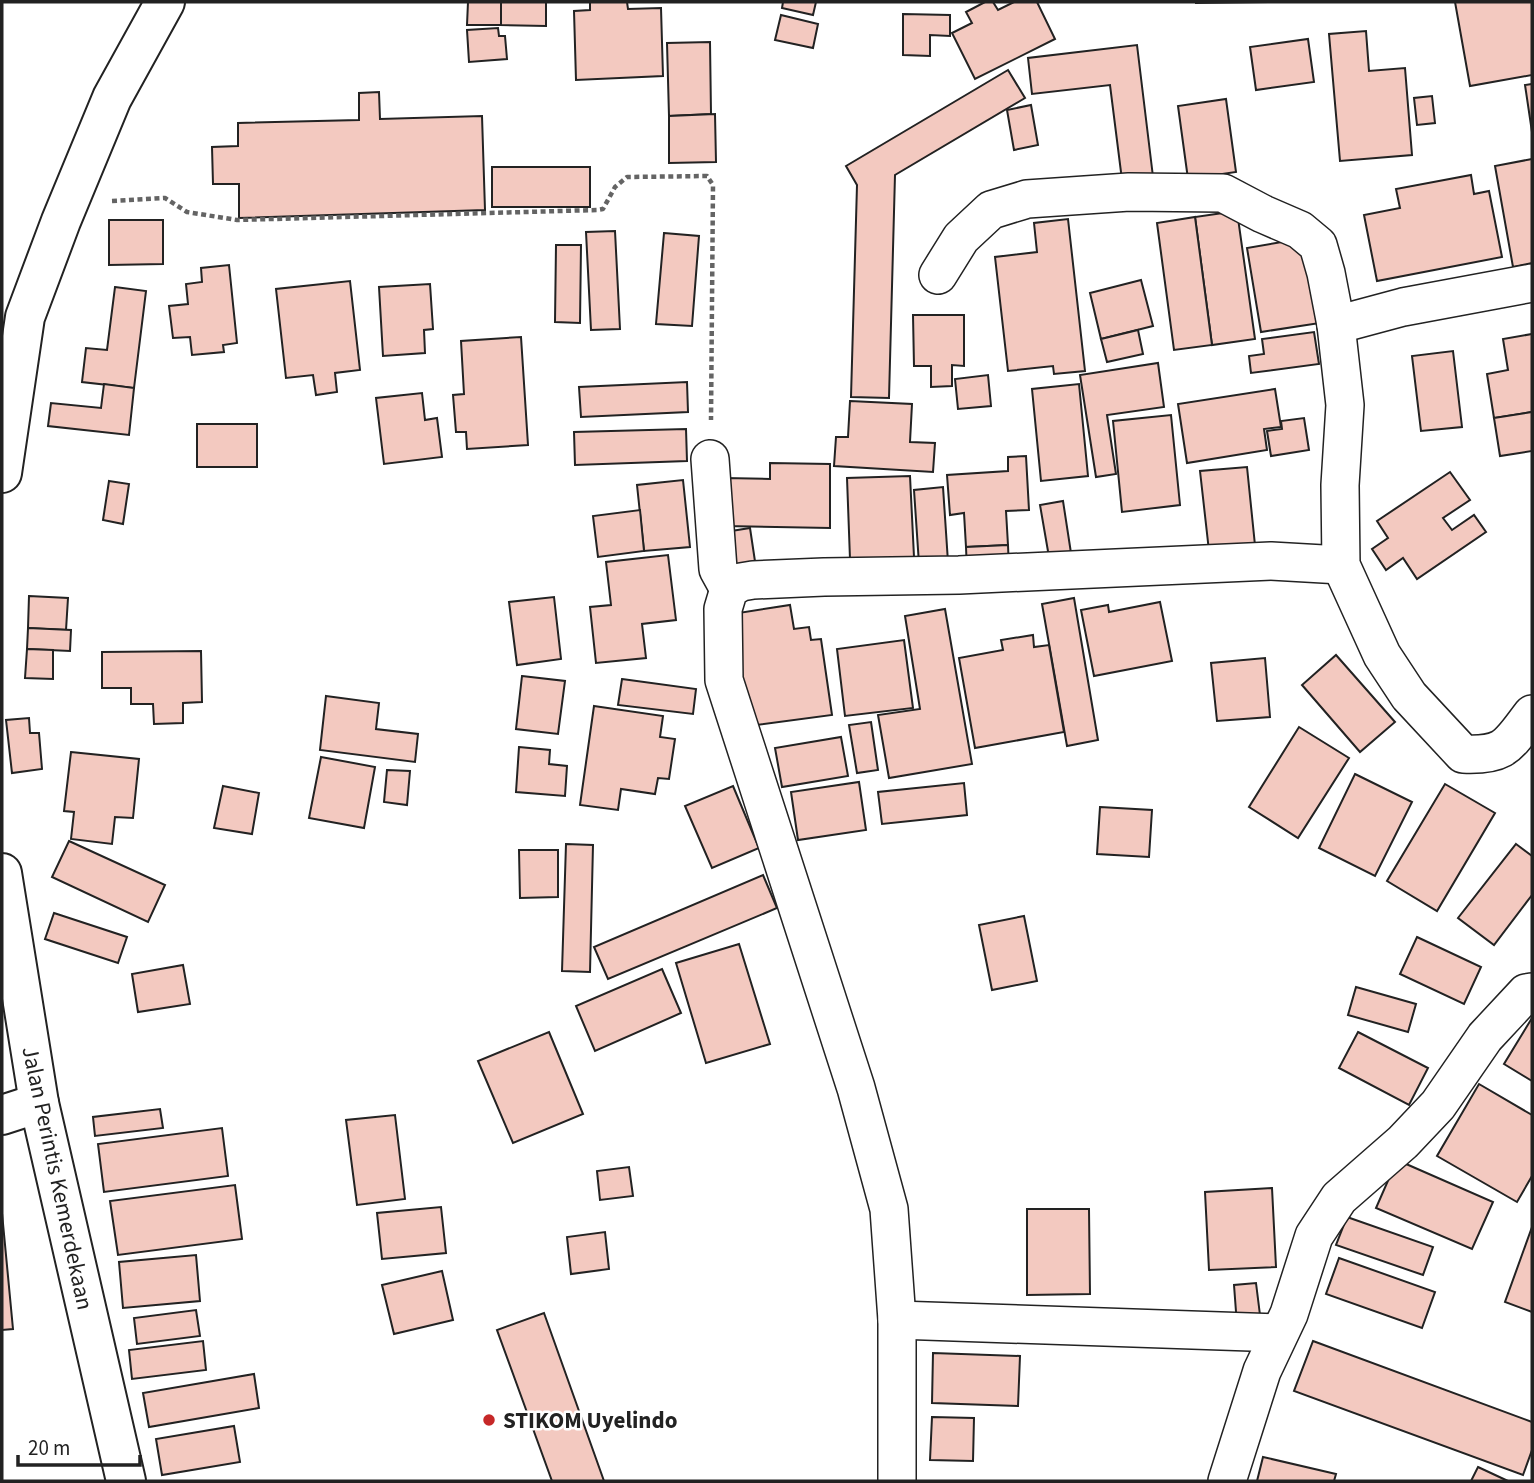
<svg xmlns="http://www.w3.org/2000/svg" width="1534" height="1483" font-family="'Source Sans 3',sans-serif">
  <rect width="100%" height="100%" fill="#fff"/>
  <g fill="#f3c9c0" stroke="#222" stroke-width="2">
    <path d="M468,2H501V25H467Z"/>
    <path d="M501,2H546V26L501,25Z"/>
    <path d="M590,2H627L628,9L661,8L663,76L576,80L574,11L590,10Z"/>
    <path d="M783,2H816L813,15L782,8Z"/>
    <path d="M985,2H993L998,10L1014,2H1037L1055,39L975,79L952,33L972,23L966,12Z"/>
    <path d="M1196,2H1269L1196,3Z"/>
    <path d="M1455,2H1532V75L1470,86Z"/>
    <path d="M903,14L950,15V36L930,35V56L903,55Z"/>
    <path d="M781,15L818,24L813,48L775,40Z"/>
    <path d="M498,28L499,36H505L507,59L469,62L467,30Z"/>
    <path d="M1366,31L1369,71L1405,68L1412,155L1340,161L1329,34Z"/>
    <path d="M1308,39L1314,82L1256,90L1250,47Z"/>
    <path d="M710,42L711,114L669,116L667,43Z"/>
    <path d="M1137,45L1154,185L1123,188L1110,85L1032,94L1028,58Z"/>
    <path d="M1008,70L1025,98L895,175L889,398L851,397L857,185L846,166Z"/>
    <path d="M1532,84V132L1525,85Z"/>
    <path d="M379,92L380,119L482,116L485,210L239,218V184H213L212,147L238,146V123L359,120V93Z"/>
    <path d="M1432,96L1435,123L1417,125L1414,98Z"/>
    <path d="M1226,99L1236,172L1188,179L1178,106Z"/>
    <path d="M1031,105L1038,145L1014,150L1007,110Z"/>
    <path d="M715,114L716,162L669,163V116Z"/>
    <path d="M1532,159V263L1513,267L1495,166Z"/>
    <rect x="492" y="167" width="98" height="40"/>
    <path d="M1471,175L1474,194L1489,191L1502,257L1377,281L1364,215L1400,208L1396,189Z"/>
    <path d="M1237,211L1255,339L1212,345L1195,217Z"/>
    <path d="M1195,217L1212,345L1174,350L1157,223Z"/>
    <path d="M1068,219L1085,371L1054,374L1053,366L1008,371L995,257L1037,252L1034,223Z"/>
    <path d="M109,220H163V264L109,265Z"/>
    <path d="M615,231L620,329L591,330L586,232Z"/>
    <path d="M664,233L699,236L692,326L656,324Z"/>
    <path d="M1306,238L1320,323L1261,332L1247,248Z"/>
    <path d="M556,245H581L580,323L555,322Z"/>
    <path d="M229,265L237,343L223,345L224,352L192,355L190,337L173,338L169,306L188,304L186,284L202,282L201,268Z"/>
    <path d="M1141,280L1153,326L1101,339L1090,293Z"/>
    <path d="M350,281L360,370L335,373L337,392L316,395L313,375L286,378L276,289Z"/>
    <path d="M430,284L433,329L424,330L425,353L383,356L379,287Z"/>
    <path d="M115,287L146,291L134,388L82,382L86,348L107,350Z"/>
    <path d="M913,315H964V366L952,365V386L931,387V366H914Z"/>
    <path d="M1138,330L1143,354L1107,362L1101,339Z"/>
    <path d="M1314,332L1319,364L1251,373L1249,356L1264,354L1262,339Z"/>
    <path d="M1532,334V412L1494,418L1487,374L1508,370L1503,339Z"/>
    <path d="M521,337L528,445L467,449L466,432H456L453,395L464,394L461,341Z"/>
    <path d="M1453,351L1462,427L1421,431L1412,356Z"/>
    <path d="M1158,363L1164,407L1107,415L1116,474L1096,477L1080,375Z"/>
    <path d="M988,375L991,406L958,409L955,379Z"/>
    <path d="M687,382L688,412L581,417L579,387Z"/>
    <path d="M104,384L134,388L129,435L48,426L51,403L101,408Z"/>
    <path d="M1079,384L1088,476L1041,481L1032,389Z"/>
    <path d="M1275,389L1281,427L1264,429L1267,450L1187,463L1178,404Z"/>
    <path d="M422,393L425,420L437,418L442,457L384,464L376,398Z"/>
    <path d="M850,401L912,404L910,442L935,443L933,472L834,466L836,437H848Z"/>
    <path d="M1532,412V451L1500,456L1494,418Z"/>
    <path d="M1171,415L1180,505L1122,512L1113,421Z"/>
    <path d="M1304,418L1309,450L1271,456L1267,431L1282,429L1281,421Z"/>
    <rect x="197" y="424" width="60" height="43"/>
    <path d="M686,429L687,461L575,465L574,432Z"/>
    <path d="M1026,456L1029,510L1006,511L1008,545L966,547L964,513L950,515L947,475L1008,471V457Z"/>
    <path d="M770,463L830,464V528L725,526V478L770,479Z"/>
    <path d="M1247,467L1256,555L1210,560L1200,471Z"/>
    <path d="M1450,472L1470,500L1443,518L1452,530L1474,515L1486,532L1417,579L1403,558L1386,570L1372,549L1388,538L1377,521Z"/>
    <path d="M910,476L914,557L850,559L847,478Z"/>
    <path d="M683,480L690,547L644,551L637,485Z"/>
    <path d="M109,481L129,484L123,524L103,520Z"/>
    <path d="M943,487L948,562L919,564L914,490Z"/>
    <path d="M1063,501L1071,553L1049,557L1040,505Z"/>
    <path d="M640,510L644,551L598,557L593,516Z"/>
    <path d="M750,528L756,568L725,573L719,533Z"/>
    <path d="M1008,545L1009,570L967,572L966,547Z"/>
    <path d="M668,555L676,620L642,624L646,658L596,663L590,607L611,605L606,562Z"/>
    <path d="M29,596L68,598L66,630L28,628Z"/>
    <path d="M554,597L561,659L517,665L509,602Z"/>
    <path d="M1074,598L1098,740L1067,746L1042,604Z"/>
    <path d="M1160,602L1172,661L1094,676L1081,610L1108,605L1109,612Z"/>
    <path d="M790,605L794,629L809,627L811,640L821,639L832,715L749,726L732,614Z"/>
    <path d="M945,609L972,764L889,778L878,715L920,709L905,616Z"/>
    <path d="M28,628L71,630L70,651L27,649Z"/>
    <path d="M1033,635L1034,647L1049,645L1064,732L975,748L959,658L1003,650L1001,640Z"/>
    <path d="M904,640L913,708L845,716L837,649Z"/>
    <path d="M27,649L53,650V679L25,678Z"/>
    <path d="M201,651L202,702L183,703V723L154,724L153,704H131V688H102V652Z"/>
    <path d="M1336,655L1395,722L1360,752L1302,685Z"/>
    <path d="M1265,658L1270,717L1217,721L1211,663Z"/>
    <path d="M522,676L565,681L558,734L516,729Z"/>
    <path d="M622,679L696,689L693,714L618,705Z"/>
    <path d="M326,696L379,703L376,729L418,734L415,762L320,750Z"/>
    <path d="M594,706L663,716L660,737L675,739L669,779L658,778L655,794L621,789L618,810L580,805Z"/>
    <path d="M29,718L30,733H39L42,769L12,773L6,720Z"/>
    <path d="M871,722L878,770L857,773L849,725Z"/>
    <path d="M1299,727L1349,758L1298,838L1249,807Z"/>
    <path d="M841,737L848,776L782,787L775,748Z"/>
    <path d="M519,747L550,750L549,764L567,766L565,796L516,792Z"/>
    <path d="M71,752L139,759L133,818L115,817L112,844L71,839L74,812L64,811Z"/>
    <path d="M321,757L375,767L364,828L309,818Z"/>
    <path d="M387,770L410,771L407,805L384,802Z"/>
    <path d="M1355,774L1412,802L1375,876L1319,848Z"/>
    <path d="M859,782L866,830L798,840L791,792Z"/>
    <path d="M964,783L967,815L882,824L878,792Z"/>
    <path d="M1445,784L1495,813L1437,911L1387,881Z"/>
    <path d="M223,786L259,793L252,834L214,828Z"/>
    <path d="M733,786L759,848L712,868L685,806Z"/>
    <path d="M1100,807L1152,810L1149,857L1097,854Z"/>
    <path d="M69,841L165,885L148,922L52,877Z"/>
    <path d="M566,844L593,845L590,972L562,971Z"/>
    <path d="M1516,844L1532,856V895L1494,945L1458,918Z"/>
    <path d="M519,850H558V897L520,898Z"/>
    <path d="M763,875L777,908L608,979L594,947Z"/>
    <path d="M54,913L127,937L118,963L45,939Z"/>
    <path d="M1024,916L1037,981L992,990L979,925Z"/>
    <path d="M1417,937L1481,967L1464,1004L1400,974Z"/>
    <path d="M739,944L770,1044L706,1063L676,963Z"/>
    <path d="M183,965L190,1004L138,1012L132,974Z"/>
    <path d="M662,969L681,1013L595,1051L576,1006Z"/>
    <path d="M1356,987L1416,1004L1408,1032L1348,1015Z"/>
    <path d="M1532,1018V1081L1504,1064Z"/>
    <path d="M549,1032L583,1114L513,1143L478,1061Z"/>
    <path d="M1358,1032L1428,1068L1409,1105L1339,1068Z"/>
    <path d="M1479,1084L1532,1115V1176L1517,1202L1437,1156Z"/>
    <path d="M160,1109L163,1128L95,1136L93,1117Z"/>
    <path d="M395,1115L405,1199L357,1205L346,1120Z"/>
    <path d="M222,1128L228,1176L104,1192L98,1144Z"/>
    <path d="M1397,1160L1493,1202L1472,1249L1376,1208Z"/>
    <path d="M629,1167L633,1196L600,1200L597,1171Z"/>
    <path d="M235,1185L242,1239L118,1255L110,1201Z"/>
    <path d="M1272,1188L1276,1267L1209,1270L1205,1192Z"/>
    <path d="M441,1207L446,1253L382,1259L377,1213Z"/>
    <path d="M1027,1209H1089L1090,1294L1027,1295Z"/>
    <path d="M2,1213L13,1329L2,1330Z"/>
    <path d="M1347,1217L1433,1247L1423,1275L1336,1245Z"/>
    <path d="M1532,1227V1312L1505,1302Z"/>
    <path d="M605,1232L609,1269L571,1274L567,1237Z"/>
    <path d="M196,1255L200,1301L123,1308L119,1262Z"/>
    <path d="M1339,1258L1435,1292L1422,1328L1326,1294Z"/>
    <path d="M442,1271L453,1320L394,1334L382,1285Z"/>
    <path d="M1256,1283L1261,1323L1237,1325L1234,1285Z"/>
    <path d="M196,1310L200,1336L137,1344L134,1318Z"/>
    <path d="M544,1313L604,1481H552L497,1330Z"/>
    <path d="M203,1341L206,1370L132,1379L129,1350Z"/>
    <path d="M1313,1341L1532,1422V1450L1523,1475L1294,1391Z"/>
    <path d="M933,1353L1020,1356L1018,1406L932,1403Z"/>
    <path d="M254,1374L259,1408L149,1427L143,1393Z"/>
    <path d="M932,1417L974,1418L973,1461L930,1460Z"/>
    <path d="M234,1426L240,1462L162,1475L156,1439Z"/>
    <path d="M1263,1457L1336,1474L1334,1481H1257Z"/>
    <path d="M1478,1467L1508,1481H1471Z"/>
  </g>
  <g fill="none" stroke-linecap="round" stroke-linejoin="round">
    <defs>
      <g id="street">
        <path d="M938,275L961,238L991,210L1027,199L1129,192L1223,193L1263,214L1300,230L1318,245L1326,273L1336,325L1345,405L1340,485L1341,565L1382,655L1409,696L1463,754C1506,756 1508,745 1532,714"/>
        <path d="M1336,325L1403,307L1532,283"/>
        <path d="M710,459L718,569L729,589"/>
        <path d="M897,1320L1279,1333"/>
        <path d="M897,1481V1320L889,1209L856,1088L724,680L723,609L729,589L741,582L753,580L824,577L959,575L1271,561L1341,565"/>
        <path d="M1227,1481L1262,1371L1289,1314L1314,1236L1339,1198L1403,1142L1438,1105L1485,1037L1526,993L1532,992"/>
      </g>
      <g id="secondary">
        <path d="M2,473L25,317L61,221L112,98L165,2"/>
        <path d="M2,873L39,1103L126,1481"/>
        <path d="M2,1115L39,1103"/>
      </g>
    </defs>
    <use href="#street" stroke="#222" stroke-width="40"/>
    <use href="#secondary" stroke="#222" stroke-width="42"/>
    <path stroke="#646464" stroke-width="4.5" stroke-dasharray="5 3.5" stroke-linecap="butt" d="M112,201L165,198L187,212L237,220L597,210L603,209L615,187L627,177L707,176L713,185L711,420"/>
    <use href="#street" stroke="#fff" stroke-width="37"/>
    <use href="#secondary" stroke="#fff" stroke-width="38"/>
  </g>
  <circle fill="#c62828" stroke="#fff" stroke-width="2.5" cx="489" cy="1420" r="7"/>
  <g text-anchor="middle" stroke-width="5" stroke-linejoin="round" paint-order="stroke">
    <g font-size="23" fill="#222" stroke="#fff">
      <text transform="translate(58 1178) rotate(78)" y="8">Jalan Perintis Kemerdekaan</text>
    </g>
    <g font-size="23" font-weight="bold" fill="#222" stroke="#fff" text-anchor="start">
      <text x="503" y="1428">STIKOM Uyelindo</text>
    </g>
  </g>
  <rect width="1534" height="1483" fill="none" stroke="#222222" stroke-width="7"/>
  <path d="M18 1455v10h122v-10" fill="none" stroke="#222222" stroke-width="3.5"/>
  <text x="28" y="1455" font-size="21" fill="#222222" stroke="#ffffff" stroke-width="5" paint-order="stroke">20 m</text>
</svg>
